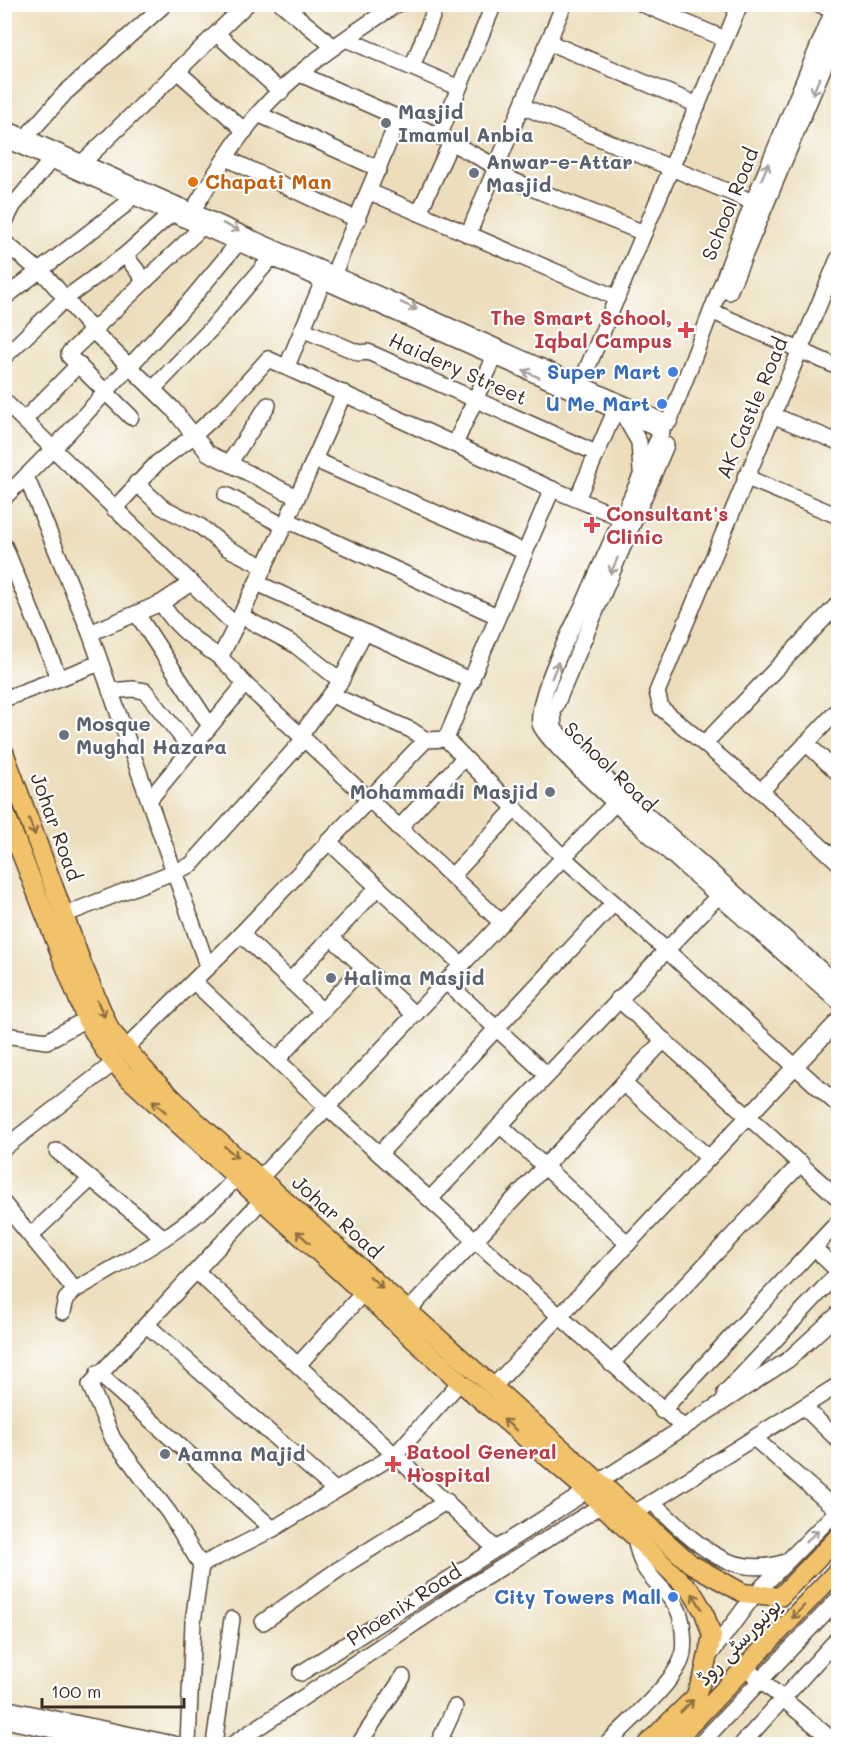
<svg xmlns="http://www.w3.org/2000/svg" width="843" height="1749" font-family="Mali,'Playpen Sans Arabic',sans-serif">
  <rect width="100%" height="100%" fill="#fff"/>
  <filter id="ink" filterUnits="userSpaceOnUse"><feTurbulence type="fractalNoise" baseFrequency=".0167" numOctaves="2"/><feDisplacementMap in="SourceGraphic" scale="12" xChannelSelector="R" yChannelSelector="G"/><feConvolveMatrix kernelMatrix="1 2 1 2 8 2 1 2 1" color-interpolation-filters="sRGB"/></filter>
  <filter id="wash" filterUnits="userSpaceOnUse"><feTurbulence type="fractalNoise" baseFrequency=".008" numOctaves="4" result="noise"/><feDisplacementMap in="SourceGraphic" scale="24" xChannelSelector="R" yChannelSelector="G"/><feGaussianBlur stdDeviation="1.35" result="paint"/><feColorMatrix in="noise" values="0 0 0 0 0 0 0 0 0 0 0 0 0 0 0 0 0 1.4 0 .05"/><feComposite in="paint" operator="in"/></filter>
  <g filter="url(#wash)">
    <rect width="100%" height="100%" fill="#ecdebc"/>
  </g>
  <g filter="url(#ink)">
    <g fill="none" stroke-linecap="round" stroke-linejoin="round">
      <defs>
        <g id="minor">
          <path d="M282,4L334,47"/>
          <path d="M642,4L725,39"/>
          <path d="M819,4L833,11"/>
          <path d="M217,34L281,92"/>
          <path d="M346,39L459,88"/>
          <path d="M548,42L698,105"/>
          <path d="M412,67L437,4"/>
          <path d="M177,71L245,131"/>
          <path d="M300,74L439,136L497,167"/>
          <path d="M522,106L753,202"/>
          <path d="M258,114L379,169"/>
          <path d="M4,128L665,422"/>
          <path d="M439,136L494,4"/>
          <path d="M26,137L65,93L165,4"/>
          <path d="M4,139L662,431C635,487 610,544 585,601C572,629 536,695 540,724C542,746 802,969 838,1001"/>
          <path d="M226,158L358,220"/>
          <path d="M83,162L247,4"/>
          <path d="M494,173L644,233"/>
          <path d="M370,192L617,298"/>
          <path d="M193,210C213,178 232,144 257,115C295,70 348,37 397,4"/>
          <path d="M419,213L451,142"/>
          <path d="M4,224L13,206L51,160"/>
          <path d="M468,235L564,4"/>
          <path d="M4,242L48,278L92,330L172,408L208,453L297,497"/>
          <path d="M125,255L145,281"/>
          <path d="M838,259L657,692L661,708L761,791L838,862"/>
          <path d="M334,273L399,118"/>
          <path d="M729,292L838,33"/>
          <path d="M4,298L125,205L136,190"/>
          <path d="M720,315L838,367"/>
          <path d="M302,329L359,353L368,352L596,453"/>
          <path d="M4,357L66,298L125,255L171,214"/>
          <path d="M287,366L323,281"/>
          <path d="M581,383L740,4"/>
          <path d="M153,389L211,329L271,258"/>
          <path d="M4,401L236,626"/>
          <path d="M772,415L838,442"/>
          <path d="M624,416L639,442L641,471"/>
          <path d="M131,417L69,356V353L202,227"/>
          <path d="M25,419L79,364"/>
          <path d="M669,422L753,202L836,4"/>
          <path d="M455,444L494,358"/>
          <path d="M666,445L553,712L554,729L574,750L838,985"/>
          <path d="M315,460L523,551"/>
          <path d="M230,462L268,405"/>
          <path d="M26,476L90,633L208,968"/>
          <path d="M745,477L838,516"/>
          <path d="M136,483L162,507L200,526L227,548L265,567"/>
          <path d="M226,495L284,526"/>
          <path d="M4,498L54,448L189,302L238,243"/>
          <path d="M577,499L615,411"/>
          <path d="M114,509L157,463L192,437L225,407L268,359L552,489L622,518"/>
          <path d="M287,520L497,616"/>
          <path d="M4,545L59,678"/>
          <path d="M257,583L472,681"/>
          <path d="M161,603C178,630 194,639 219,657C228,664 237,675 245,684L502,923"/>
          <path d="M137,614L210,726"/>
          <path d="M241,616L295,645L341,681"/>
          <path d="M90,633L161,603L191,583"/>
          <path d="M220,658L287,520L344,393"/>
          <path d="M110,691L133,689L145,691L191,749"/>
          <path d="M332,695L411,730L426,740"/>
          <path d="M4,699L100,663"/>
          <path d="M300,736L341,681L364,632"/>
          <path d="M446,739L552,489"/>
          <path d="M705,743L838,604"/>
          <path d="M806,743L838,773"/>
          <path d="M761,791L838,710"/>
          <path d="M149,800L245,684"/>
          <path d="M399,828L464,758"/>
          <path d="M328,841L462,965"/>
          <path d="M452,876L515,809"/>
          <path d="M64,915L191,865L304,739"/>
          <path d="M241,934L322,1011"/>
          <path d="M331,937L415,1015"/>
          <path d="M290,981L378,887"/>
          <path d="M194,982L328,1108L684,1428"/>
          <path d="M446,982L547,1075"/>
          <path d="M618,999L838,1198"/>
          <path d="M4,1035L47,1041L86,1019"/>
          <path d="M125,1049L241,934L416,750L426,740L446,739L564,858L838,1105"/>
          <path d="M277,1060L363,967"/>
          <path d="M623,1083L709,1158"/>
          <path d="M500,1125L628,1244"/>
          <path d="M4,1148L115,1062"/>
          <path d="M57,1151L164,1238"/>
          <path d="M380,1153L614,903"/>
          <path d="M260,1178L615,803"/>
          <path d="M430,1199L719,895"/>
          <path d="M4,1204L75,1290"/>
          <path d="M31,1235L91,1179"/>
          <path d="M814,1248L838,1271"/>
          <path d="M197,1272L496,1549"/>
          <path d="M408,1311L664,1040"/>
          <path d="M63,1312L66,1299L75,1290C132,1257 192,1228 237,1177"/>
          <path d="M148,1326L335,1490"/>
          <path d="M611,1364L801,1163"/>
          <path d="M298,1365L364,1292"/>
          <path d="M98,1373L273,1529"/>
          <path d="M493,1387L838,1021"/>
          <path d="M725,1393L838,1273"/>
          <path d="M804,1407L838,1440"/>
          <path d="M662,1411L838,1222"/>
          <path d="M754,1438L838,1511"/>
          <path d="M599,1482L788,1360L838,1314"/>
          <path d="M652,1502C690,1537 727,1582 785,1562"/>
          <path d="M627,1521L633,1514L838,1385"/>
          <path d="M201,1565L273,1529L396,1454L460,1382"/>
          <path d="M263,1622L339,1569L447,1501"/>
          <path d="M709,1656L755,1594L838,1510"/>
          <path d="M301,1673L587,1491"/>
          <path d="M754,1675L835,1742"/>
          <path d="M4,1708L174,1744"/>
          <path d="M4,1720L121,1744"/>
          <path d="M188,1744L193,1622L201,1565L169,1513L113,1439L90,1385L262,1200"/>
          <path d="M214,1744L232,1619"/>
          <path d="M233,1744L465,1590L602,1505"/>
          <path d="M359,1744L403,1677"/>
          <path d="M438,1744L455,1707"/>
          <path d="M607,1744C628,1722 665,1691 679,1665C687,1652 684,1615 674,1603C652,1574 642,1577 635,1537"/>
          <path d="M700,1744L838,1599"/>
          <path d="M742,1744L838,1638"/>
        </g>
        <g id="major">
          <path d="M4,752L81,961L110,1030L150,1076L195,1120L691,1564L743,1593L780,1597L838,1537"/>
          <path d="M4,810L86,1019L105,1051L125,1075L460,1382L587,1491L692,1592L704,1612L712,1636L703,1677L695,1697L647,1744"/>
          <path d="M672,1744L838,1570"/>
        </g>
      </defs>
      <use href="#minor" stroke="#564536" stroke-width="18"/>
      <use href="#major" stroke="#564536" stroke-width="21"/>
      <use href="#minor" stroke="#fff" stroke-width="15"/>
      <use href="#major" stroke="#f2c26a" stroke-width="18"/>
    </g>
    <defs><path id="oneway-shaft" d="M-6 0H5M1.5-3L5.5 0L1.5 3" fill="none" stroke-width="1.6" stroke-linecap="round" stroke-linejoin="round" transform="scale(1.5)"/></defs>
    <g stroke="#a79f9a">
      <use href="#oneway-shaft" transform="translate(816 86) rotate(113)"/>
      <use href="#oneway-shaft" transform="translate(765 171) rotate(-67)"/>
      <use href="#oneway-shaft" transform="translate(231 227) rotate(24)"/>
      <use href="#oneway-shaft" transform="translate(409 306) rotate(24)"/>
      <use href="#oneway-shaft" transform="translate(531 374) rotate(-156)"/>
      <use href="#oneway-shaft" transform="translate(614 566) rotate(114)"/>
      <use href="#oneway-shaft" transform="translate(555 670) rotate(-68)"/>
      <use href="#oneway-shaft" transform="translate(812 1536) rotate(-45)"/>
    </g>
    <g stroke="#8d6e40">
      <use href="#oneway-shaft" transform="translate(32 827) rotate(70)"/>
      <use href="#oneway-shaft" transform="translate(101 1009) rotate(66)"/>
      <use href="#oneway-shaft" transform="translate(159 1106) rotate(-138)"/>
      <use href="#oneway-shaft" transform="translate(231 1152) rotate(41)"/>
      <use href="#oneway-shaft" transform="translate(303 1237) rotate(-138)"/>
      <use href="#oneway-shaft" transform="translate(376 1282) rotate(42)"/>
      <use href="#oneway-shaft" transform="translate(510 1425) rotate(-139)"/>
      <use href="#oneway-shaft" transform="translate(697 1601) rotate(-121)"/>
      <use href="#oneway-shaft" transform="translate(798 1612) rotate(134)"/>
      <use href="#oneway-shaft" transform="translate(687 1706) rotate(-45)"/>
    </g>
  </g>
  <g fill="#6b7280" stroke="#fff" stroke-width="2">
    <circle cx="386" cy="123" r="6"/>
    <circle cx="474" cy="173" r="6"/>
    <circle cx="64" cy="735" r="6"/>
    <circle cx="550" cy="792" r="6"/>
    <circle cx="331" cy="978" r="6"/>
    <circle cx="165" cy="1454" r="6"/>
  </g>
  <circle fill="#e8710a" stroke="#fff" stroke-width="2" cx="193" cy="182" r="6"/>
  <g fill="#e0444e" stroke="#fff" stroke-width="2">
    <path d="M683 321h6v6h6v6h-6v6h-6v-6h-6v-6h6z"/>
    <path d="M589 516h6v6h6v6h-6v6h-6v-6h-6v-6h6z"/>
    <path d="M390 1455h6v6h6v6h-6v6h-6v-6h-6v-6h6z"/>
  </g>
  <g fill="#3f7fe0" stroke="#fff" stroke-width="2">
    <circle cx="673" cy="372" r="6"/>
    <circle cx="662" cy="404" r="6"/>
    <circle cx="673" cy="1597" r="6"/>
  </g>
  <g text-anchor="middle" stroke-width="4.5" stroke-linejoin="round" paint-order="stroke">
    <g font-size="20" font-weight="bold" fill="#5b616d" stroke="#fff" text-anchor="start">
      <text x="398" y="119">Masjid<tspan x="398" dy="23">Imamul Anbia</tspan></text>
      <text x="486" y="169">Anwar-e-Attar<tspan x="486" dy="23">Masjid</tspan></text>
      <text x="76" y="731">Mosque<tspan x="76" dy="23">Mughal Hazara</tspan></text>
      <text x="538" y="799" text-anchor="end">Mohammadi Masjid</text>
      <text x="343" y="985">Halima Masjid</text>
      <text x="177" y="1461">Aamna Majid</text>
    </g>
    <g font-size="20" font-weight="bold" fill="#c56008" stroke="#fff" text-anchor="start">
      <text x="205" y="189">Chapati Man</text>
    </g>
    <g font-size="20" fill="#3b2a1e" stroke="#fff">
      <text transform="translate(730 204) rotate(-68)" y="7">School Road</text>
      <text transform="translate(458 369) rotate(24)" y="7">Haidery Street</text>
      <text transform="translate(752 408) rotate(-67)" y="7">AK Castle Road</text>
      <text transform="translate(610 767) rotate(44)" y="7">School Road</text>
      <text transform="translate(56 827) rotate(70)" y="7">Johar Road</text>
      <text transform="translate(337 1217) rotate(42)" y="7">Johar Road</text>
      <text transform="translate(404 1605) rotate(-33)" y="7">Phoenix Road</text>
      <text transform="translate(739 1642) rotate(-46)" y="7">یونیورسٹی روڈ</text>
    </g>
    <g font-size="20" font-weight="bold" fill="#be3a42" stroke="#fff" text-anchor="start">
      <text x="672" y="325" text-anchor="end">The Smart School,<tspan x="672" dy="23">Iqbal Campus</tspan></text>
      <text x="606" y="521">Consultant's<tspan x="606" dy="23">Clinic</tspan></text>
      <text x="406" y="1459">Batool General<tspan x="406" dy="23">Hospital</tspan></text>
    </g>
    <g font-size="20" font-weight="bold" fill="#366cbe" stroke="#fff" text-anchor="end">
      <text x="661" y="379">Super Mart</text>
      <text x="650" y="411">U Me Mart</text>
      <text x="661" y="1604">City Towers Mall</text>
    </g>
  </g>
  <rect width="843" height="1749" fill="none" stroke="#fff" stroke-width="24"/>
  <path d="M42 1698v9h142v-9" fill="none" stroke="#3b2a1e" stroke-width="3"/>
  <text x="51" y="1698" font-size="18" fill="#3b2a1e" stroke="#ffffff" stroke-width="4.5" paint-order="stroke">100 m</text>
</svg>
